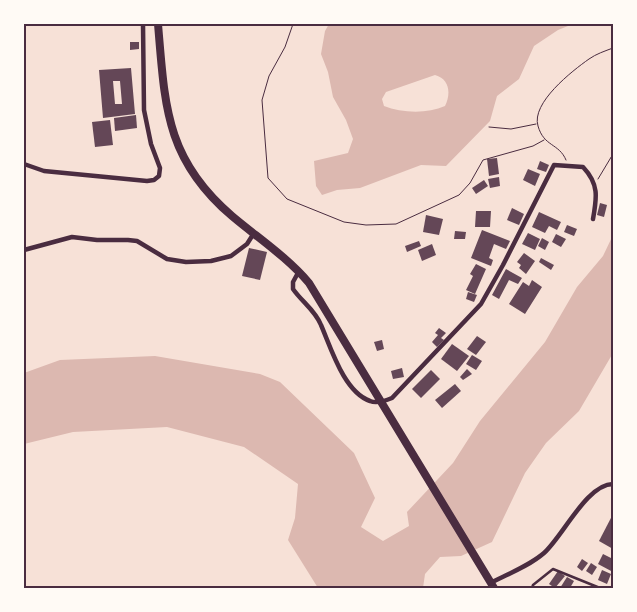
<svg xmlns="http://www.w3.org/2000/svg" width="637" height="612" font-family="Figtree,sans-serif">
  <rect width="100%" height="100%" fill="#f7e1d7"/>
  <g fill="#dcb8b0" fill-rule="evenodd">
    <path d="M329,24H573L558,30L534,46L519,79L497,96L490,121L446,166L421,165L360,188L337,190L322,195L316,186L314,161L348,153L353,139L346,120L333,97L328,72L321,54L325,31ZM435,75C450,79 451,94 445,106C427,114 402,113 384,106L382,99L386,92Z"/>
    <path d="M613,235V353L579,411L546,443L525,473L492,542L461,556L440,557L425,574L423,588H318L288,540L295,518L298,484L244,447L167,427L73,432L24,444V373L60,360L155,356L260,374L280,382L354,453L375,498L361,527L383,541L409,526L407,512L453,463L480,421L545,342L577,287L603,256Z"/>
  </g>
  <g fill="#644757" fill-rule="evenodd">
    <path d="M130,42H139V49L130,50Z"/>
    <path d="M131,68L135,114L103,118L99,70ZM113,81H120L122,104H115Z"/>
    <path d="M136,115L137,128L115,131L114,118Z"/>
    <path d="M110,120L113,145L95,147L92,122Z"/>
    <path d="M497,158L499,174L489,176L487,159Z"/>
    <path d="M540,161L549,165L546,172L537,169Z"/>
    <path d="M528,169L540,174L535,186L523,180Z"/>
    <path d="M499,177L500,186L490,188L488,179Z"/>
    <path d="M484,180L488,186L476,194L472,188Z"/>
    <path d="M600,203L607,205L604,217L597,215Z"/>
    <path d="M512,208L524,214L519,225L507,220Z"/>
    <path d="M476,211H491L490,227H475Z"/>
    <path d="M539,212L561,222L557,230L549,226L545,233L532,227Z"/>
    <path d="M426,215L443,219L439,235L423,232Z"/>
    <path d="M567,225L577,229L574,236L564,232Z"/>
    <path d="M482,230L510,241L506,249L494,244L489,258L493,260L491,266L471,258Z"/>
    <path d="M455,231L466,232L465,239H454Z"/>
    <path d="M528,233L540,239L535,250L522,244Z"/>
    <path d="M556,234L566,239L561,247L552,242Z"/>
    <path d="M542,238L549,242L545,250L538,246Z"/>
    <path d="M419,241L421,246L407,252L405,246Z"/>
    <path d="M432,244L436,255L422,261L418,250Z"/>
    <path d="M249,248L267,252L260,280L242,276Z"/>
    <path d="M524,253L535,261L526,274L519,268L521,265L517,262Z"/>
    <path d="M541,258L554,265L551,270L539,262Z"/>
    <path d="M476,264L486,269L475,294L466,290L473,276L470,274Z"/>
    <path d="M506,269L522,278L518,284L509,280L499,299L492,295Z"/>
    <path d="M532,280L542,287L525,314L509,304L523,282L529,286Z"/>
    <path d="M468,292L477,295L474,302L466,299Z"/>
    <path d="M439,328L446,333L441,338L444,340L437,347L432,342L438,335L435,333Z"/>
    <path d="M477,336L486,342L476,355L467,349Z"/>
    <path d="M382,340L384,349L377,351L374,342Z"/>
    <path d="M452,344L469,356L457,371L441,359Z"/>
    <path d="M472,355L482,361L476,370L466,364Z"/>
    <path d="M402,368L404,377L393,379L391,371Z"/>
    <path d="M467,369L472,374L463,380L460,377Z"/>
    <path d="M431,370L440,379L421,398L412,389Z"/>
    <path d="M455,384L461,391L442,408L435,400Z"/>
    <path d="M613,514V549L599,541Z"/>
    <path d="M603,554L613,559V572L598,564Z"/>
    <path d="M582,559L588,563L582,571L577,567Z"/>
    <path d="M591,563L597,567L592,575L586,571Z"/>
    <path d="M602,570L611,574L607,584L598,580Z"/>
    <path d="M558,571L565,576L555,588L549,584Z"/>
    <path d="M567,577L574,581L570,588H560Z"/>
  </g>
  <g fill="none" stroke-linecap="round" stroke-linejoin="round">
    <g stroke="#4a2c40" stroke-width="1">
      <path d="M293,24L285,47L269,76L262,100L268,178L287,199L344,222L366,225L396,224L459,195L470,183L483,160L533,146L544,140"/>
      <path d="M489,127L511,129L536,124"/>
      <path d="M566,160C559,143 544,147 538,126C531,103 572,71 589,59C596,54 605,51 613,48"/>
      <path d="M598,179L613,154"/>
    </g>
    <path stroke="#4a2c40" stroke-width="2.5" d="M532,588L533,585L553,569L600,588"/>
    <g stroke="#4a2c40" stroke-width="4.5">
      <path d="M24,164L44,171L147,181L154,180L159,176L160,168L151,144L144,110L143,24"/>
      <path d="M24,250L72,237L97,240H128L137,241L167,259L186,262L211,261L231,256L247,244L254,233"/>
      <path d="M299,271L293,282V289C302,302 315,310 321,325C331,348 344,392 370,401C377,404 385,401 392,398L481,304L503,265L554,165L583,167C599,184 597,197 593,219"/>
      <path d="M490,583C508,574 529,566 544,553C563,536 587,484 613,484"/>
    </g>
    <path stroke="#4a2c40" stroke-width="8" d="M158,24C165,105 165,159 232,216C258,238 287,257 309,283L494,588"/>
  </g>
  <rect width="637" height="612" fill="none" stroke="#fffaf5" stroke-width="50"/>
  <rect x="25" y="25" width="587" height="562" fill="none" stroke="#4a2c40" stroke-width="2"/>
</svg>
